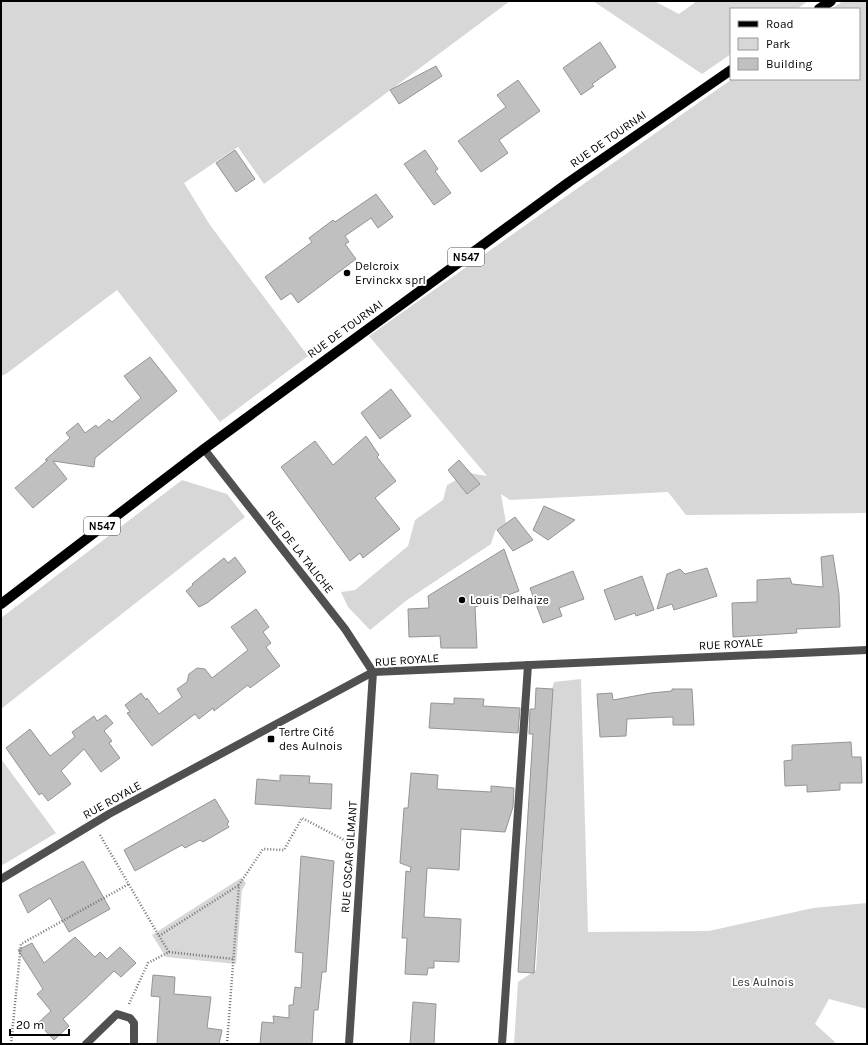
<svg xmlns="http://www.w3.org/2000/svg" width="868" height="1045" font-family="Karla,sans-serif">
  <rect width="100%" height="100%" fill="#fff"/>
  <g fill="#d7d7d7">
    <path d="M1,1H510L264,184L238,147L184,183L210,225L308,356L220,422L117,290L6,374L1,376Z"/>
    <path d="M593,1H654L679,14L697,1H808L797,9H731V54L702,74Z"/>
    <path d="M843,1H867V513L686,515L668,492L510,500L501,494L506,523L495,531L491,544L407,600L370,630L348,607L341,592L355,590L408,546L415,520L443,500L447,485L469,473L487,476L369,336L732,79H859V9H831Z"/>
    <path d="M182,480L227,494L245,517L1,709V618Z"/>
    <path d="M581,679L588,932L709,931L813,908L867,903V1009L829,999L815,1024L835,1042L834,1044H514L518,982L536,970L552,689L554,682Z"/>
    <path d="M1,759L56,833L1,866Z"/>
    <path d="M241,878L246,883L242,890L236,964L166,957L152,935Z"/>
  </g>
  <g fill="#c0c0c0" stroke="#949494">
    <path d="M600,42L616,67L592,84L594,86L581,95L563,68Z"/>
    <path d="M436,66L442,76L399,104L390,90Z"/>
    <path d="M518,80L540,111L499,140L508,153L481,172L458,141L506,107L497,95Z"/>
    <path d="M235,150L255,179L236,192L216,163Z"/>
    <path d="M425,150L438,169L435,171L451,193L434,205L404,164Z"/>
    <path d="M376,194L393,217L378,228L371,218L345,236L349,242L345,244L356,259L298,303L291,293L281,300L265,277L312,242L309,238L333,220L335,222Z"/>
    <path d="M150,357L177,391L95,458L94,467L53,461L67,479L33,508L15,488L48,460H45L70,438L66,433L78,423L85,433L96,425L98,428L109,419L112,422L141,398L124,376Z"/>
    <path d="M391,389L411,416L380,439L361,413Z"/>
    <path d="M366,436L379,455L377,457L396,481L375,498L400,529L363,558L360,553L350,561L281,467L315,441L333,465Z"/>
    <path d="M459,460L480,484L467,494L448,470Z"/>
    <path d="M544,506L575,520L548,540L533,530Z"/>
    <path d="M515,517L533,540L513,551L497,530Z"/>
    <path d="M504,549L519,591L475,607L477,648H441L440,636L409,637L408,609L429,608L428,596Z"/>
    <path d="M833,555L839,594L840,627L796,629L797,633L733,637L732,603L757,602V580L790,578L792,584L823,587L821,557Z"/>
    <path d="M235,557L246,572L207,603L199,607L186,591L193,585L192,584L224,558L228,563Z"/>
    <path d="M707,568L717,596L674,610L672,604L657,609L667,574L680,569L685,574Z"/>
    <path d="M573,571L584,599L559,608L562,616L543,623L530,588Z"/>
    <path d="M642,576L654,610L636,616L635,613L615,620L604,590Z"/>
    <path d="M256,609L269,627L263,632L271,643L266,647L280,666L250,688L248,685L214,711L213,708L199,719L195,714L152,746L127,713L130,712L125,705L141,693L146,700L147,698L159,714L182,697L177,689L187,682L189,674L197,668L205,669L212,678L248,650L231,627Z"/>
    <path d="M536,688L553,689L534,973L518,972L533,734H529L530,709H535Z"/>
    <path d="M672,689H692L694,725H673V717L627,719L626,736L600,737L597,694L612,693L613,700L651,693L672,691Z"/>
    <path d="M454,698L484,699L483,706L520,708L518,733L429,728L431,703L454,704Z"/>
    <path d="M106,715L113,723L104,731L112,741L109,743L120,758L101,772L84,749L61,771L71,784L48,801L42,793L39,795L6,748L30,729L50,756L75,737L72,732L94,716L97,721Z"/>
    <path d="M851,742L852,757H861L862,783H840V790L807,792V785L785,786L784,761L792,760V745Z"/>
    <path d="M411,773L438,775L437,789L491,792V786L514,788L513,807L505,832L461,829L459,870L427,868L424,917L461,919L459,962L434,961V968H428L427,975L405,974L407,938H402L406,871L410,872L411,867L400,863L404,808H408Z"/>
    <path d="M280,775L310,776L309,783L332,784L331,809L255,804L257,779L280,781Z"/>
    <path d="M215,799L229,822L227,824L229,827L203,842L200,840L185,848L182,845L135,871L124,850Z"/>
    <path d="M301,856L334,861L326,972H322L318,1010H314L312,1044H260L262,1022L274,1023L273,1016L289,1018V1005H293L295,987L301,988L303,953L295,952Z"/>
    <path d="M83,861L110,909L69,932L50,898L28,913L19,895Z"/>
    <path d="M75,937L95,957L100,952L107,959L120,947L136,963L121,977L114,971L88,996L63,1019L69,1026L54,1040L38,1023L51,1011L37,994L43,989L18,950L32,943L44,963Z"/>
    <path d="M153,975L175,977L174,994L211,997L207,1028L222,1030L219,1044H157L160,997L151,996Z"/>
    <path d="M413,1002L436,1004L434,1044H410Z"/>
  </g>
  <g fill="none" stroke-linecap="round" stroke-linejoin="round">
    <g stroke="#727272" stroke-width="2.5" stroke-dasharray="1 2" stroke-linecap="butt">
      <path d="M100,835L159,936L239,885"/>
      <path d="M169,952L233,959"/>
      <path d="M129,1004L148,963L169,952L159,936"/>
      <path d="M11,1044L21,944L129,884"/>
      <path d="M227,1044L239,885L263,849L284,850L302,818L348,842"/>
    </g>
    <path stroke="#505050" stroke-width="8" d="M502,1044L528,665"/>
    <g stroke="#505050" stroke-width="8">
      <path d="M204,449L345,629L373,672"/>
      <path d="M1,879L109,814L373,672L867,650"/>
      <path d="M86,1044L117,1014L130,1018L134,1023V1044"/>
      <path d="M349,1044L373,672"/>
    </g>
    <g stroke="#000" stroke-width="10">
      <path d="M819,9L831,1"/>
      <path d="M1,604L204,449L569,182L731,70"/>
    </g>
  </g>
  <g fill="#000" stroke="#fff" stroke-width="1.5">
    <circle cx="347" cy="273" r="4"/>
    <circle cx="462" cy="600" r="4"/>
    <rect x="267" y="735" width="8" height="8" rx="2"/>
  </g>
  <g text-anchor="middle" stroke-width="4" stroke-linejoin="round" paint-order="stroke">
    <g fill="#fff" stroke="#4c4c4c" stroke-width="1">
      <rect x="448" y="248" width="36" height="18" rx="3"/>
      <rect x="84" y="517" width="36" height="18" rx="3"/>
    </g>
    <g font-size="11" font-weight="bold" fill="#000">
      <text x="466" y="261">N547</text>
      <text x="102" y="530">N547</text>
    </g>
    <g font-size="12" fill="#000" stroke="#fff">
      <text transform="translate(608 139) rotate(-35)" y="4">RUE DE TOURNAI</text>
      <text transform="translate(345 329) rotate(-36)" y="4">RUE DE TOURNAI</text>
      <text transform="translate(300 552) rotate(52)" y="4">RUE DE LA TALICHE</text>
      <text transform="translate(731 644) rotate(-3)" y="4">RUE ROYALE</text>
      <text transform="translate(407 660) rotate(-4)" y="4">RUE ROYALE</text>
      <text transform="translate(112 800) rotate(-29)" y="4">RUE ROYALE</text>
      <text transform="translate(349 857) rotate(-86)" y="4">RUE OSCAR GILMANT</text>
    </g>
    <g font-size="12" fill="#000" stroke="#fff" text-anchor="start">
      <text x="355" y="270">Delcroix<tspan x="355" dy="14">Ervinckx sprl</tspan></text>
      <text x="470" y="604">Louis Delhaize</text>
      <text x="279" y="736">Tertre Cité<tspan x="279" dy="14">des Aulnois</tspan></text>
    </g>
    <g font-size="12" fill="#2e2e2e" stroke="#fff">
      <text x="763" y="986">Les Aulnois</text>
    </g>
  </g>
  <rect width="868" height="1045" fill="none" stroke="#000000" stroke-width="4"/>
  <rect x="730" y="8" width="130" height="72" fill="#ffffff" stroke="#999999"/>
  <rect x="738" y="21" width="20" height="6" fill="#000000" stroke="#999999"/>
  <text x="766" y="28" font-size="12" fill="#000000">Road</text>
  <rect x="738" y="38" width="20" height="12" fill="#d7d7d7" stroke="#999999"/>
  <text x="766" y="48" font-size="12" fill="#000000">Park</text>
  <rect x="738" y="58" width="20" height="12" fill="#c0c0c0" stroke="#999999"/>
  <text x="766" y="68" font-size="12" fill="#000000">Building</text>
  <path d="M10 1029v6h59v-6" fill="none" stroke="#000000" stroke-width="2"/>
  <text x="16" y="1029" font-size="12" fill="#000000" stroke="#ffffff" stroke-width="3" paint-order="stroke">20 m</text>
</svg>
